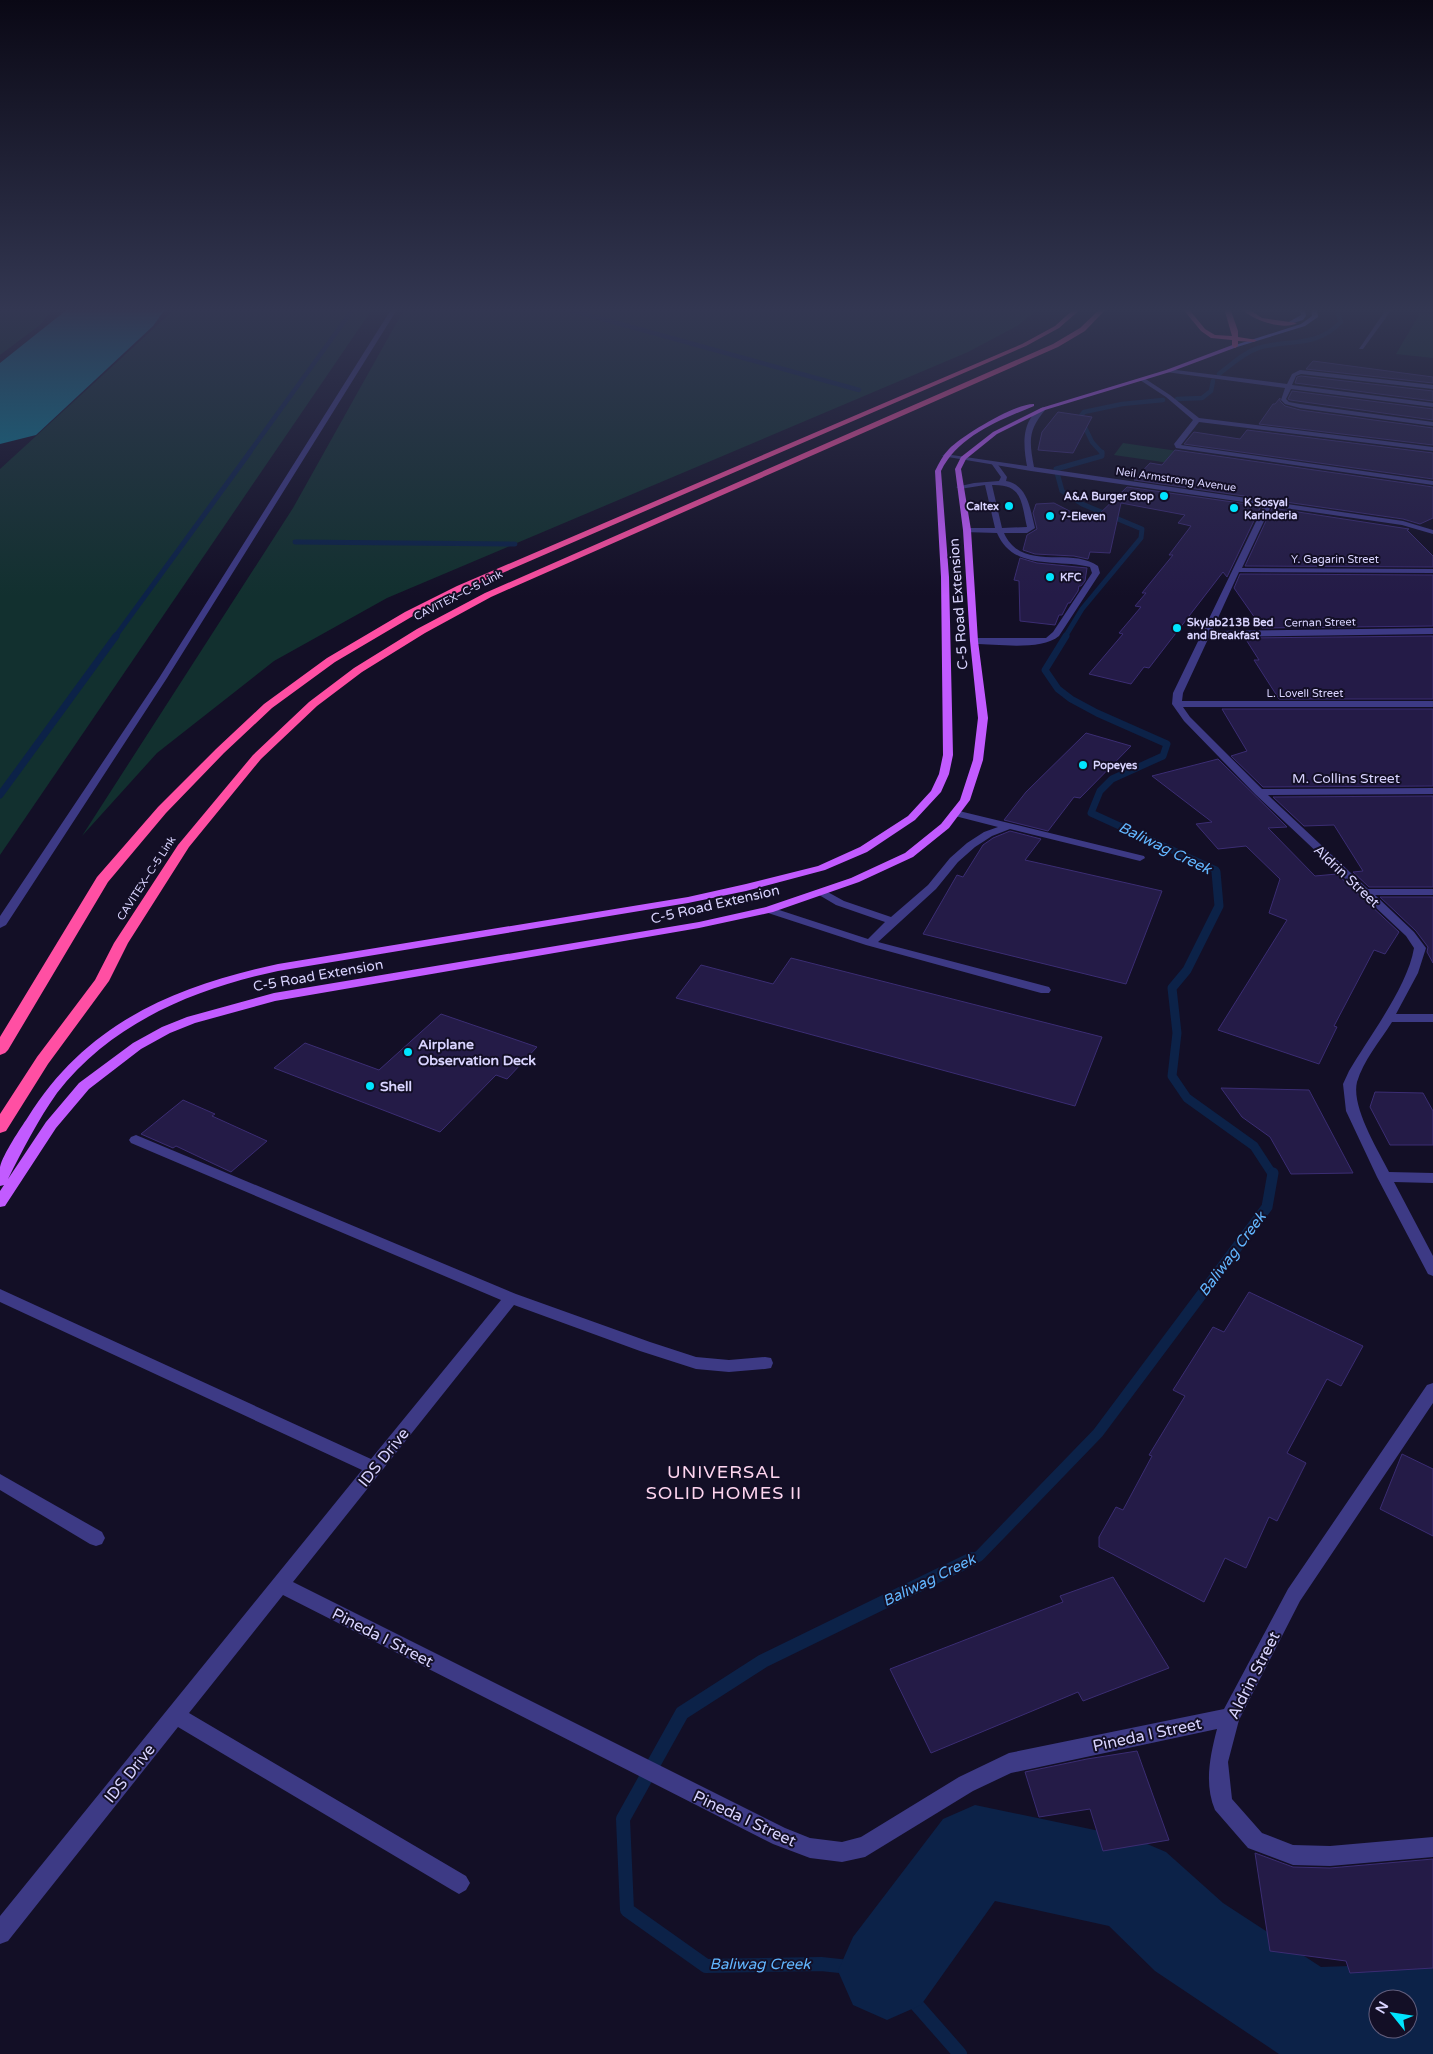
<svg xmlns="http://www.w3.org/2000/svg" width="1433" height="2054" font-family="'Varela Round',sans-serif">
  <rect width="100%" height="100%" fill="#130f26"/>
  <g fill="#12302f">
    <path d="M0,308H54L40,325L0,355Z"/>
    <path d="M176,308H373L0,855V469Z"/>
    <path d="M407,308H1040L1017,326L968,352L387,598L274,661L157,753L82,836L293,508L402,313Z"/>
    <path d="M1420,313L1433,314V358L1396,354Z"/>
    <path d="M1123,443L1198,454L1190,466L1114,455Z"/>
  </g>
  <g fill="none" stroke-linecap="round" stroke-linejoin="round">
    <g stroke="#0c2248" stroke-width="4.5">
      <path d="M563,308L859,390"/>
      <path d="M1219,374C1231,365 1243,353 1258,348C1289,339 1316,348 1341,322L1336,308"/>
      <path d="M1177,399L1202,398L1211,391L1213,381"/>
      <path d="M249,453L354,308"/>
      <path d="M1102,453L1092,442L1080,417L1084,412L1122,404L1163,400"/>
    </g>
    <g stroke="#0c2248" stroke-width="5">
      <path d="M295,542L515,544"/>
      <path d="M115,637L250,452"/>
      <path d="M1065,637L1082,609L1141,538L1142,529L1082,504L1062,491L1056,469L1102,456V452"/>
    </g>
    <g stroke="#0c2248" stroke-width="7">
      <path d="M1066,636L1045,670L1058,689L1071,699L1097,713L1167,744L1163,756L1112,779L1100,791L1091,813L1216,870V873"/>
      <path d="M0,795L116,636"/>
    </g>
    <path stroke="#0c2248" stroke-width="9" d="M1216,872L1219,906L1187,970L1172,988L1177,1033L1172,1076L1187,1098L1254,1146L1273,1175"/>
    <path stroke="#0c2248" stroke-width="11" d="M969,1561L979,1556L1098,1433L1267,1207L1273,1173"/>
    <path stroke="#0c2248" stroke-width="14" d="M960,2054L887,1971L821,1964L706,1966L627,1910L623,1819L682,1713L763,1661L972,1559"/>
    <path fill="#0c2248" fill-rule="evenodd" d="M975,1805L1133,1838L1166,1852L1223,1903L1321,1967L1378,1965L1391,1970L1408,1963L1433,1962V2054H1279L1155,1971L1109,1926L995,1901L921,2005L887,2020L853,2005L838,1971L853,1937L943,1819ZM1378,1999H1408V2029H1378Z"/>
    <path fill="#0a7a92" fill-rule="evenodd" d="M98,308H132L134,313L129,320L117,323L105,320Z"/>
    <path fill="#0a7a92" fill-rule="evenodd" d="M69,308H166L153,326L36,435L0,444V363Z"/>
  </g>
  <g fill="#241b47" stroke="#3b2d73">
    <path d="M1313,361L1433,377V383L1306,369Z"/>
    <path d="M1301,376L1433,391V401L1295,383L1297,377Z"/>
    <path d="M1292,391L1433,409V420L1290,400L1288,399Z"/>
    <path d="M1280,398V401L1285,406L1300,410L1433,428V445L1259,424L1273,404H1275Z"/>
    <path d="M1058,412L1092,417L1073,453L1038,450L1042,432Z"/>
    <path d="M1247,430L1433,453V479L1184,444L1194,432L1240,439Z"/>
    <path d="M1175,450L1433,487V518L1420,524L1403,519L1134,480L1150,463L1162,465Z"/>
    <path d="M1127,487L1261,506L1227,577L1223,572L1149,668L1144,667L1131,684L1089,674L1123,634L1119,633L1141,607L1135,606L1146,593H1142L1173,555H1169L1191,526L1178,523L1185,515L1121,503L1110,553L1090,552L1088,559L1074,556L1035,554L1023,550L1027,535L1037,529L1033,513L1036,504L1054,503L1091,522Z"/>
    <path d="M1272,508L1409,529L1407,530L1433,556V567L1245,566Z"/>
    <path d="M1020,558L1037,563L1087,568L1085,581L1081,586H1079L1078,591L1070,603H1068L1062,615H1059L1055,625L1020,621L1019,581L1014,580Z"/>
    <path d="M1240,574L1433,575V626L1262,628L1234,588Z"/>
    <path d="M1433,636V699H1279L1254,660H1259L1245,638Z"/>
    <path d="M1222,709H1433V786L1263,787L1231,756L1247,751Z"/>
    <path d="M1086,733L1131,746L1080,798L1074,797L1048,831L1004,820L1026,792Z"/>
    <path d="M1218,759L1287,827L1268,828L1315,876L1337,874L1399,932L1385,954L1374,950L1334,1026L1337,1027L1319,1064L1218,1030L1287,920L1269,913L1280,879L1246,846L1218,849L1196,824L1212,822L1152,776Z"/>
    <path d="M1433,796V887H1369L1353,872L1363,871L1334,825L1304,826L1273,797Z"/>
    <path d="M1010,831L1041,839L1025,860L1162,891L1126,984L923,934L957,875L963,877L983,845L993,838Z"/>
    <path d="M1380,897H1433V963L1427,952L1428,947L1416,931Z"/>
    <path d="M791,958L1102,1037L1075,1106L676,998L701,965L773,984Z"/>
    <path d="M441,1014L537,1047L507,1079L496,1075L440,1132L274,1068L305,1043L379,1070Z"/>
    <path d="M1221,1088L1309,1090L1353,1173L1291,1174L1270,1137L1242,1117Z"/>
    <path d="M1375,1092L1423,1093L1433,1111V1145H1390L1370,1107Z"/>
    <path d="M183,1100L215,1114L212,1116L267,1141L231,1172L176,1146L173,1148L141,1134Z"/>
    <path d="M1249,1292L1363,1346L1341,1386L1327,1379L1287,1453L1306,1463L1277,1521L1269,1517L1246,1568L1225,1558L1204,1602L1099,1547V1537L1116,1507L1123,1510L1152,1456L1149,1455L1185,1396L1173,1390L1213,1327L1224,1332Z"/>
    <path d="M1402,1454L1433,1469V1536L1380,1509Z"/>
    <path d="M1113,1577L1169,1668L1083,1701L1078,1692L931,1753L890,1669L1063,1602L1060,1596Z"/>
    <path d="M1137,1751L1169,1840L1103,1851L1090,1809L1039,1817L1025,1772L1087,1759Z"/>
    <path d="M1255,1853L1293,1867L1330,1868L1433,1859V1968L1350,1973L1346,1961L1270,1951Z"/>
  </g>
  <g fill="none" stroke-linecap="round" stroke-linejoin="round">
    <g fill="#3d3a85" fill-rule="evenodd">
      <path d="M392,308H398L167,678L6,925L0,928V916L159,678Z"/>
      <path d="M1387,308H1393L1363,349H1359Z"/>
      <path d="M992,462H996L1007,477L1006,481C1028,485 1030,509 1035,528L1027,533H1004C1022,573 1070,546 1098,566L1100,573L1059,636C1041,651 997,644 974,644L970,641L974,638H1046L1053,632L1092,573L1090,567C1057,559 1013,571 997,533L964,532L963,530L967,528H995L985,485L960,489L956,487L974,483L999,481L1001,477L991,463ZM992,485C1023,484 1021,502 1027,527L1002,528Z"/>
      <path d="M955,810L1144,856L1145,858L1140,861L1010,829L992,836L975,847L958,862L936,889L878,942L1049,987L1051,990L1049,993H1041L866,945L765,912L763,910L769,907L773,908L868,939L885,922L836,905L814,892L816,890H824L844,901L891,917L928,885L950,858L967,843L984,832L998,827L951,815L950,813L951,811Z"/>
    </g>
    <g fill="#3d3a85" fill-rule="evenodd">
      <path d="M1168,369L1287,384L1292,374L1300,370L1433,385V389L1301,374L1296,376L1292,385L1433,403V407L1291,389L1286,399L1289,402L1300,404L1433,422V426L1300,408L1285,404L1281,400L1285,388L1166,372Z"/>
      <path d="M1140,378H1144L1170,395L1199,418L1433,447V451L1199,422L1181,445L1433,481V485L1176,448L1174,444L1193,420L1166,397L1140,380Z"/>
      <path d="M1043,407L1046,409C1028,430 1029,440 1034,467L1403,521L1433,530V534L1402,525L1271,506L1242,568L1433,569V573L1239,572L1212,631L1433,628V634L1209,637L1183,693L1182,701H1433V707H1183L1190,717L1262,789L1433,788V794L1268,795L1368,889H1433V895H1375L1414,932L1426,948L1418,973L1396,1014H1433V1022H1392C1380,1041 1363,1061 1357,1082C1351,1107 1378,1150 1389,1172L1433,1173V1183L1394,1182L1433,1256V1276L1428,1274L1377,1177L1346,1111L1343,1084L1349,1071C1369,1037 1408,986 1414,948L1406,936L1255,794L1184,721L1172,704L1173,693L1264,505L1031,471L942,456L945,454L1027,466C1023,445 1021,419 1043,407Z"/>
      <path d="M136,1135L516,1294L650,1342L696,1357L729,1360L765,1357L771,1358L773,1363L771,1368L765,1369L729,1372L696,1369L640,1351L514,1305L293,1582L785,1828L810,1838L842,1842L861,1837L959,1777L1009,1753L1224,1709L1288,1589L1427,1385L1433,1383V1403L1300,1601L1239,1720L1228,1762L1232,1799L1262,1833L1293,1845L1330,1846L1433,1837V1857L1330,1866L1293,1865L1248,1848L1215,1810C1204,1784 1210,1756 1217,1729L1011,1773L973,1791L865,1857L842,1862L810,1858L773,1844L283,1595L189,1713L466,1876L470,1883L466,1890L459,1894L452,1890L178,1727L8,1941L0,1944V1916L362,1470L0,1302V1289L371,1459L501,1300L131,1143L129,1140L131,1137Z"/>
      <path d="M0,1474L102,1532L105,1538L102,1544L96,1546L90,1544L0,1490Z"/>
    </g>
    <g fill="#6f6bff" fill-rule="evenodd">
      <path d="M1299,308H1305L1306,316L1303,320L1287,325V323L1301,315Z"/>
      <path d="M1311,308H1317L1318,317L1305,326L1237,347L1232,346L1301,324L1312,316Z"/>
    </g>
    <path fill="#c25bff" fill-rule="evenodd" d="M1235,344L1237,347L1170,372L1045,410L997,434L966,459L961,469L971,530L978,641L988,718L983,760L970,800L949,828L913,857L859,882L773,912L699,928L275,1001L195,1023L170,1033L141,1049L89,1089L56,1128L5,1206L0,1207V1191L4,1185L0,1186C0,1180 0,1173 0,1167C3,1154 20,1129 28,1117C86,1024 174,986 278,964L688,897L746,884L818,866L860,847L908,816L931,791L939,774L943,755L941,577L935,471C939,463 943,455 949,449C963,435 1016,403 1034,404V406C1000,420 958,436 941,471L949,577L953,755L949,774L941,792L915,820L867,852L825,870L746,891L688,903L278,971C194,989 111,1023 57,1093C38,1120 23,1149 8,1179L46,1122L79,1083L133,1043L162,1027L187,1017L274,993L699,922L766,907L851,878L905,853L941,824L960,800L973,760L978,718L970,641L963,530L955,469L961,457L993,432L1041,408L1166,370Z"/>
    <g fill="#ff4fa3" fill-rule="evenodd">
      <path d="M1075,308H1082L1059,328L1026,346L463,590L413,616L335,662L272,708L224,753L166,813L108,882L8,1050L5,1053L0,1055V1037L97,877L158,807L216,749L264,704L327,658L405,612L457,586L1022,344L1055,326Z"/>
      <path d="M1101,308H1107L1085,331L1058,347L491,597L425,633L362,672L317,706L261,759L189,847L128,943L109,981L48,1064L6,1131L0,1133V1114L37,1057L95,980L114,943L178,845L253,755L309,702L354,668L417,629L485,593L1053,344L1080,328Z"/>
      <path d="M1182,308H1188L1205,329L1215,335L1232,336L1224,308H1230L1238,331V337L1257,340L1254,342L1238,341V346L1235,348L1232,346V340L1211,338L1201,331Z"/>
      <path d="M1241,308H1247L1262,318L1297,323C1284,331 1251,320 1241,308Z"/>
    </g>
  </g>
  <linearGradient id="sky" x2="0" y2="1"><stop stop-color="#0a0815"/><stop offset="0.52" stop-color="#333752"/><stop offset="1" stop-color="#333752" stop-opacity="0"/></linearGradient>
  <rect width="1433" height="596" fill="url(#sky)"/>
  <g fill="#00e5ff" stroke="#130f26" stroke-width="2">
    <circle cx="1164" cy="496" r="5"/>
    <circle cx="1009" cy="506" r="5"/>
    <circle cx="1234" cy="508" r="5"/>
    <circle cx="1050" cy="516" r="5"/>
    <circle cx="1050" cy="577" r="5"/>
    <circle cx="1177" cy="628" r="5"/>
    <circle cx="1083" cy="765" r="5"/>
    <circle cx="408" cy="1052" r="5"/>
    <circle cx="370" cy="1086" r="5"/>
  </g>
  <g text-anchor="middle" stroke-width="4" stroke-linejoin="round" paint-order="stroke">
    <g font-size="11" fill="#d9d4ff" stroke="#130f26">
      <text transform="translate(1176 479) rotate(8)" y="4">Neil Armstrong Avenue</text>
      <text x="1335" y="563">Y. Gagarin Street</text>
      <text transform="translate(458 595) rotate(-27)" y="4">CAVITEX–C-5 Link</text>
      <text transform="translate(1320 622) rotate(-1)" y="4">Cernan Street</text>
      <text x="1305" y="697">L. Lovell Street</text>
      <text transform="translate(146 878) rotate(-57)" y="4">CAVITEX–C-5 Link</text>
    </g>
    <g font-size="11" font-weight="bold" fill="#d9d4ff" stroke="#130f26" text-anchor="start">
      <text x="1154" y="500" text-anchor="end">A&amp;A Burger Stop</text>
      <text x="1244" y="506">K Sosyal<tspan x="1244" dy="13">Karinderia</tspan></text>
      <text x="999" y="510" text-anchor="end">Caltex</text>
      <text x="1060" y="520">7-Eleven</text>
      <text x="1060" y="581">KFC</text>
      <text x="1187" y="626">Skylab213B Bed<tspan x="1187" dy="13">and Breakfast</tspan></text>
      <text x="1093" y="769">Popeyes</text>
    </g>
    <g font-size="14" fill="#d9d4ff" stroke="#130f26">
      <text transform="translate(958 604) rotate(-94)" y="5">C-5 Road Extension</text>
      <text x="1346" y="783">M. Collins Street</text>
      <text transform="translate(1347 876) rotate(43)" y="5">Aldrin Street</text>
      <text transform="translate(715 904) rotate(-13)" y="5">C-5 Road Extension</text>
      <text transform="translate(318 975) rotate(-10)" y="5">C-5 Road Extension</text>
    </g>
    <g font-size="14" font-weight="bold" fill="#d9d4ff" stroke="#130f26" text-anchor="start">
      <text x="418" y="1049">Airplane<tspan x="418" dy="16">Observation Deck</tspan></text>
      <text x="380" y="1091">Shell</text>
    </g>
    <g font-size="15" font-style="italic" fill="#62b6ff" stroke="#130f26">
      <text transform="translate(1165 848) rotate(26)" y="5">Baliwag Creek</text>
      <text transform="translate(1232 1254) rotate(-53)" y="5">Baliwag Creek</text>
      <text transform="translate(929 1580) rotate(-26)" y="5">Baliwag Creek</text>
      <text x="760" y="1969">Baliwag Creek</text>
    </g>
    <g font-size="16" fill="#d9d4ff" stroke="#130f26">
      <text transform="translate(383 1457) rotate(-51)" y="6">IDS Drive</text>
      <text transform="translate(383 1637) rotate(27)" y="6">Pineda I Street</text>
      <text transform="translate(1253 1675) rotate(-63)" y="6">Aldrin Street</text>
      <text transform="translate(1147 1734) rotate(-12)" y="6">Pineda I Street</text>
      <text transform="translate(129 1773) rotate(-51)" y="6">IDS Drive</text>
      <text transform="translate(745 1818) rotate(25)" y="6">Pineda I Street</text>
    </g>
    <g font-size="18" letter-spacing="1" fill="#ffd6f0" stroke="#130f26">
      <text x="724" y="1478">UNIVERSAL<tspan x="724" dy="21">SOLID HOMES II</tspan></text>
    </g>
  </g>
  <g transform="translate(1393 2014) rotate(300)"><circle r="24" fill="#130f26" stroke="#625e7d"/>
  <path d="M0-4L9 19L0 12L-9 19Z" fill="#00e5ff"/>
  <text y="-8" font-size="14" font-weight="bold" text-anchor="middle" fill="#d9d4ff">N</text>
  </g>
</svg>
